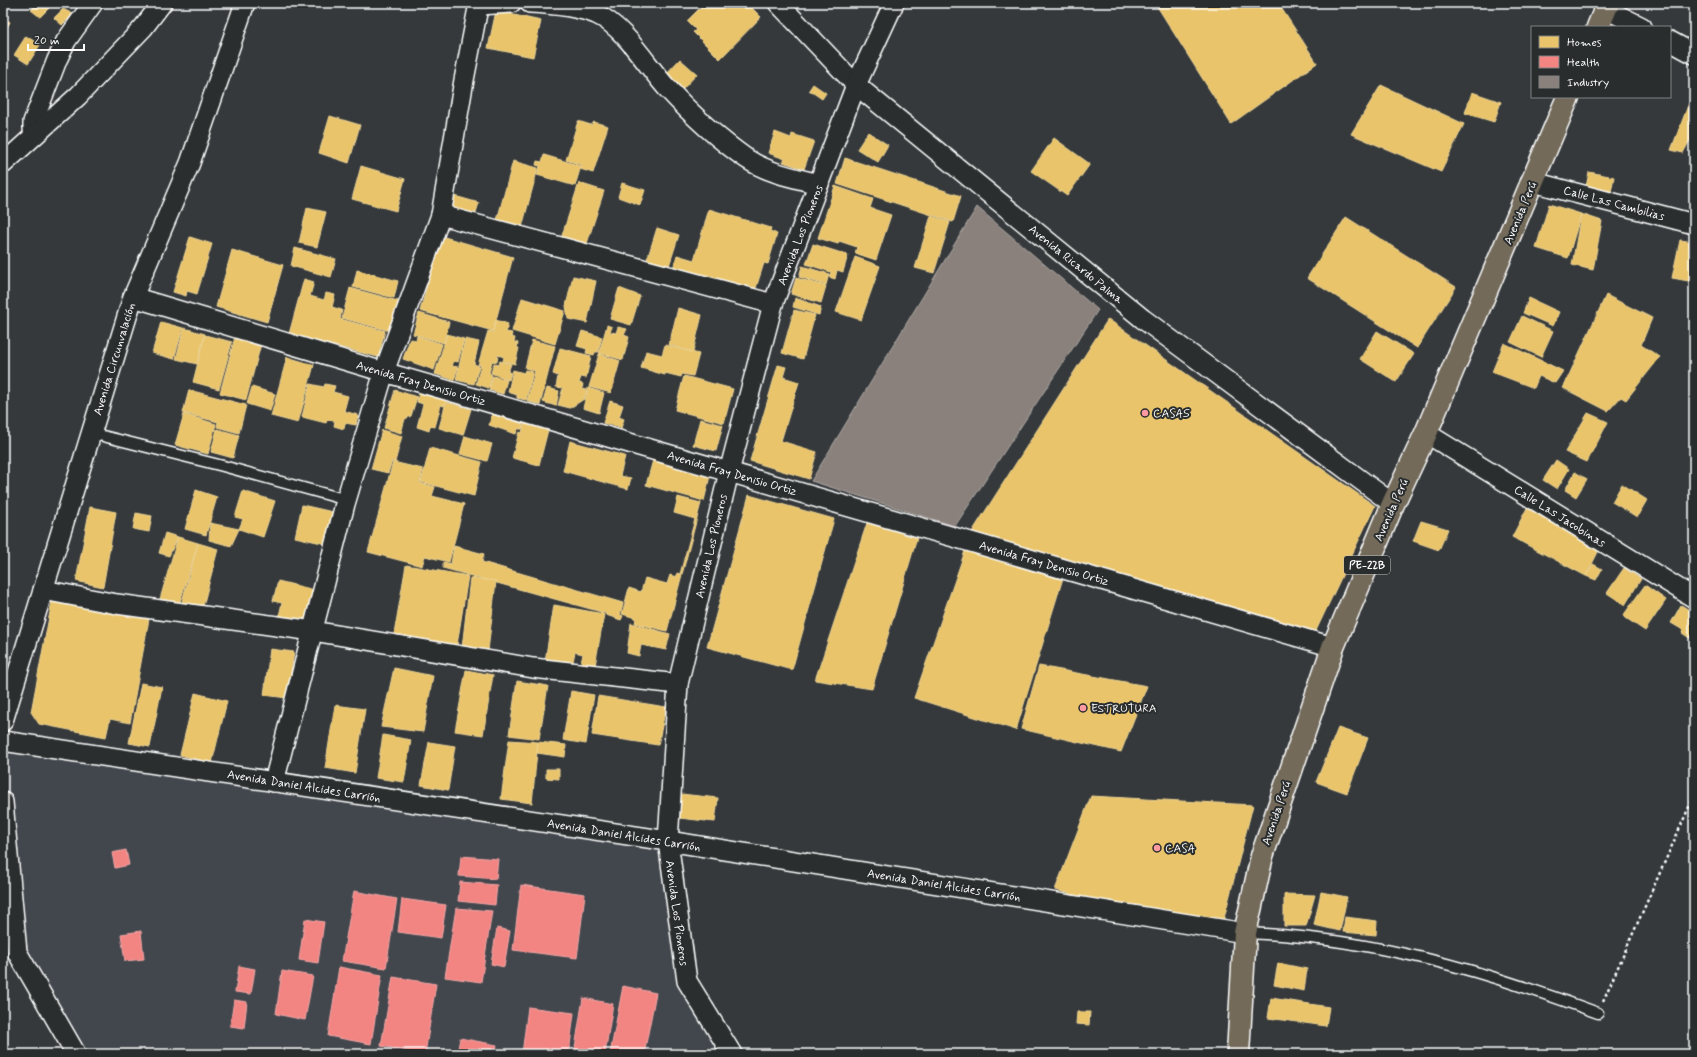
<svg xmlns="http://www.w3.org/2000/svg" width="1697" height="1057" font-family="Mynerve,sans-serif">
  <rect width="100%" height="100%" fill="#35393c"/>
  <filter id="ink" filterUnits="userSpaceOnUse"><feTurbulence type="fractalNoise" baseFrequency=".025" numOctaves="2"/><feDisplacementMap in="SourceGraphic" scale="8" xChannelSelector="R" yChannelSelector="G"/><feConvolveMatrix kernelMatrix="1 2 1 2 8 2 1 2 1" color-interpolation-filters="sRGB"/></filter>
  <g filter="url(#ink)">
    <path fill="#42474d" d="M3,741L668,841L687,981L732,1054H76L17,952L3,802Z"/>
    <g fill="#e9c46a" stroke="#f0d697">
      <path d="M38,3L52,5L40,17L31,10Z"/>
      <path d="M705,3H747L761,17L720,59L693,32L696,30L687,21Z"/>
      <path d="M1155,3H1278L1317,63L1231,124Z"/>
      <path d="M63,9L73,14L62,25L54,18Z"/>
      <path d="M496,11L541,21L533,57L488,48Z"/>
      <path d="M3,18L10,22L3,34Z"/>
      <path d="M26,36L40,45L28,64L14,55Z"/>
      <path d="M680,59L697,74L682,90L665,75Z"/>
      <path d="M813,84L826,93L822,99L809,90Z"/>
      <path d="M1381,85L1464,124L1441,172L1351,134Z"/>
      <path d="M1694,90V133L1683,153L1671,150Z"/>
      <path d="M1472,92L1501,102L1494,122L1465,113Z"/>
      <path d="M330,116L360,125L349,163L319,153Z"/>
      <path d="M578,121L591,125L594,122L608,126L593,173L580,169L582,165L566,160Z"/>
      <path d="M775,132L791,138L792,134L814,141L804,169L783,162L785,159L768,153Z"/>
      <path d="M868,132L888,145L878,162L857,149Z"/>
      <path d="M1054,138L1090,164L1067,196L1031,171Z"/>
      <path d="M544,155L581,166L575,186L537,175L540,166L536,165L537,161L542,162Z"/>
      <path d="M845,158L961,196L953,222L837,184Z"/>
      <path d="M513,161L538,168L521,231L496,224Z"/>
      <path d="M361,166L405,179L396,211L352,199Z"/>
      <path d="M1589,172L1614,177L1610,197L1585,192Z"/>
      <path d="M579,183L604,191L581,262L556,254Z"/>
      <path d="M622,183L645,190L640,205L618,197Z"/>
      <path d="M835,186L873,199L870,208L891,215L876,260L855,253L857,247L839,241L838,244L818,238Z"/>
      <path d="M448,194L479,203L473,222L443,213Z"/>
      <path d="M1549,204L1581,214L1568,258L1536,248Z"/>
      <path d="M307,208L326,212L317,247L299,243Z"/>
      <path d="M709,209L771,228L770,231L777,234L768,264L764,263L756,288L753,287L750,296L672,272L677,255L694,260Z"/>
      <path d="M1581,214L1602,221L1593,270L1572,265Z"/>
      <path d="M931,216L950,222L934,273L915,268Z"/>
      <path d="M1346,217L1456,287L1417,348L1307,278Z"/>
      <path d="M657,228L679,235L667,272L645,266Z"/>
      <path d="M441,236L513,257L493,331L420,311Z"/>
      <path d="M190,237L212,244L197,294L187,291L186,296L173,292Z"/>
      <path d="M1680,240L1694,242V282L1672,278Z"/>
      <path d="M813,244L848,255L843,272L837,270L835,279L829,277L831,272L806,264Z"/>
      <path d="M295,248L336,259L331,277L291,266Z"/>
      <path d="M232,250L283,265L267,322L216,307Z"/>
      <path d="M855,257L880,266L861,320L836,312Z"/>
      <path d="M802,266L829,274L826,285L799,277Z"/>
      <path d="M357,270L398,281L394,298L353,287Z"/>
      <path d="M573,276L596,281L587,323L568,319L566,306Z"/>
      <path d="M796,278L826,286L821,303L791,294Z"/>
      <path d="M304,279L314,282L310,296L324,300L326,293L335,295L332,307L342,310L340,319L385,331L378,357L289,334Z"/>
      <path d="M350,288L398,301L390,331L342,318Z"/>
      <path d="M619,288L640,296L631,325L610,319Z"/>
      <path d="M1606,295L1652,318L1641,345L1660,357L1626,400L1621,397L1608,411L1563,388Z"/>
      <path d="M522,298L565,311L555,344L512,331Z"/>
      <path d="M795,298L821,307L819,315L793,307Z"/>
      <path d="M1529,298L1559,312L1553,326L1523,313Z"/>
      <path d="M678,308L702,315L693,352L669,345Z"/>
      <path d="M794,310L815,315L803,359L782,353Z"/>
      <path d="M419,313L449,322L444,343L413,334Z"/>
      <path d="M1522,316L1553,331L1541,357L1510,342Z"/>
      <path d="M1108,319L1375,506L1314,635L972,532Z"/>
      <path d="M496,320L508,324L506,332L512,333L511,337L515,338L514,342L518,343L517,348H519L515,364L503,361L504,357L498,355L497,362L492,361L489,373L492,375L489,388L476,384L481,365H478L488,331L493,332Z"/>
      <path d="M161,322L183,328L174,359L152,353Z"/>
      <path d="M607,325L612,327L610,332L616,333L618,327L627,329L624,335L629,337L623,360L599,353Z"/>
      <path d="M184,328L205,334L197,364L176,359Z"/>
      <path d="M582,331L602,337L598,352H595L594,355L586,353L587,349L577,346Z"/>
      <path d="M1377,331L1414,354L1396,382L1360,359Z"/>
      <path d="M447,334L464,339L458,362L454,361L452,366L458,367L454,380L435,374Z"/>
      <path d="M205,335L232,342L219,389L193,382Z"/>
      <path d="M417,336L442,344L434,370L403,359L410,339L416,340Z"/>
      <path d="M235,337L261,344L246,400L220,393Z"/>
      <path d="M465,339L479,342L474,364L479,366L474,384L456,380Z"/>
      <path d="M532,340L555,346L540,405L527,401L535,371L525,368Z"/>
      <path d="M1504,343L1563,371L1555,383L1539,376L1534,388L1492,372Z"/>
      <path d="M665,345L699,354L693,376L682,374L681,377L665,373V375L641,368L646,351L662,355Z"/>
      <path d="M560,348L591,356L586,378L581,377L579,383L583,384L582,389L587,390L584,399L570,408L558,405L563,388L556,387L558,376L553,374Z"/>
      <path d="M599,354L620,361L611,393L589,387Z"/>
      <path d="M287,357L314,365L298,423L271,416Z"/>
      <path d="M500,361L511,364L508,372L511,373L509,380L491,373L494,363L498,365Z"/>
      <path d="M778,365L786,367L783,377L799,382L781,441L817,452L809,479L750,461Z"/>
      <path d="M513,370L524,373L525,370L533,372L526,400L517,398V395L508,392Z"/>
      <path d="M493,376L507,380L503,394L489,390Z"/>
      <path d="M684,376L733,389L724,423L675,410Z"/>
      <path d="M310,384L324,387L325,384L335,386L333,392L348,396L344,411L358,415L356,425L345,423L344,429L334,426L335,421L327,420L326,423L302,417Z"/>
      <path d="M252,387L275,394L270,411L247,404Z"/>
      <path d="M547,388L559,391L556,406L543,402Z"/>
      <path d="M588,388L604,393L599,413L583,408Z"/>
      <path d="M189,390L246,405L239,433L217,427L218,422L183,413Z"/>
      <path d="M395,390L417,397L411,416L405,419L401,433L384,428Z"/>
      <path d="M419,392L446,400L444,406L441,405L435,427L430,426L429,431L417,427L423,404L417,402Z"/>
      <path d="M610,401L623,405L619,417L624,419L621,428L603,423Z"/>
      <path d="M446,402L471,409L463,435L439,428Z"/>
      <path d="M1588,413L1608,422L1587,462L1565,452Z"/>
      <path d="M184,414L216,424L208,454L175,445Z"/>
      <path d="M492,414L523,424L522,429H518L516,434L489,425Z"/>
      <path d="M700,419L723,425L716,451L693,445Z"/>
      <path d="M524,424L548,430L539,465L512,458L519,432L522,433Z"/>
      <path d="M217,429L239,435L233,458L211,452Z"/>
      <path d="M382,430L402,436L395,462L392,461L388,473L371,469Z"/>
      <path d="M465,436L492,444L487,461L460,454Z"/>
      <path d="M570,441L625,456L620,476L631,478L628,489L563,471Z"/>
      <path d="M430,448L482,462L474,496L421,482Z"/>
      <path d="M653,460L710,476L704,501L646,485Z"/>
      <path d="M1556,460L1569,469L1557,489L1543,480Z"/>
      <path d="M393,462L423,469L420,483L435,487L432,496L464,504L449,562L425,556L422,566L368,552Z"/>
      <path d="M1575,472L1587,479L1576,497L1565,490Z"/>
      <path d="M1622,484L1647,500L1637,517L1612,502Z"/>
      <path d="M196,490L217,497L206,535L185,529Z"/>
      <path d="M243,491L275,501L263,537L239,529L243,519L235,517Z"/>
      <path d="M749,495L834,519L792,670L707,647Z"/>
      <path d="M678,497L701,503L667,631L635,623L636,618L622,614L629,588L641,592L645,578L667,584L670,575L676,577L677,573L680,574L695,519L674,513Z"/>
      <path d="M302,505L333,512L326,544L295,537Z"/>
      <path d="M90,507L116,512L103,587L76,581Z"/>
      <path d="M1527,508L1601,546L1586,576L1512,537Z"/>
      <path d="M136,513L152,516L149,532L133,529Z"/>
      <path d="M1421,521L1448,529L1439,550L1413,541Z"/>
      <path d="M210,523L239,529L231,546L209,540Z"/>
      <path d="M867,523L917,538L872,689L815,680Z"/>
      <path d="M165,533L178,537L169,556L159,553Z"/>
      <path d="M178,537L198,543L179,605L160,599Z"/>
      <path d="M198,543L218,549L201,614L180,609Z"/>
      <path d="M454,546L484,554L482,562L623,603L620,615L623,616L621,620L606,615L605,613L443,568V562L451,564Z"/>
      <path d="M965,551L1063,578L1016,730L914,698Z"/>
      <path d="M1593,564L1602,569L1596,580L1586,576Z"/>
      <path d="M406,565L468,576L457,645L394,634Z"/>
      <path d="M1624,568L1641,579L1625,605L1607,593Z"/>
      <path d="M470,578L496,581L488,651L462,648Z"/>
      <path d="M278,581L319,591L310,628L278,620L282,603L273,601Z"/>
      <path d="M1645,585L1666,600L1645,631L1623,616Z"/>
      <path d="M52,601L149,619L130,723L110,719L106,737L39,724L31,712Z"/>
      <path d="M554,605L604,614L595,666L581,663L583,654L575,652L572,666L545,661Z"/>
      <path d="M1681,605L1694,613V641L1682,633L1683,630L1671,623Z"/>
      <path d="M631,623L670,634L666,650L641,645L639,656L627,653Z"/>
      <path d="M270,649L294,652L287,698L264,695Z"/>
      <path d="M1039,666L1147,686L1121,752L1021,729Z"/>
      <path d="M394,668L433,676L423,732L381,727Z"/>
      <path d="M466,670L493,675L483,735L455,731Z"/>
      <path d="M517,681L548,686L539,739L509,735Z"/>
      <path d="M141,683L162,687L150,747L129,743Z"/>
      <path d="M571,691L594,695L586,744L563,740Z"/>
      <path d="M195,693L227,701L212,763L180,755Z"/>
      <path d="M598,696L666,707L658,745L592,735Z"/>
      <path d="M335,705L365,709L355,773L325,768Z"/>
      <path d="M1338,728L1368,738L1347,793L1316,782Z"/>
      <path d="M383,735L411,740L404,782L376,778Z"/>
      <path d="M509,740L538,742L532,803L501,799Z"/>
      <path d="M429,742L455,746L448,790L421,785Z"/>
      <path d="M538,742L566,745L565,757L537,753Z"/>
      <path d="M546,769H559V779L546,778Z"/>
      <path d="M681,794L718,798L715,822L679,818Z"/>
      <path d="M1091,796L1253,805L1221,930L1055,890Z"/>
      <path d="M1321,892L1347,897L1340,931L1314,925Z"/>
      <path d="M1284,894L1315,895L1306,926H1284Z"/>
      <path d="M1345,917L1377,921L1376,935L1343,932Z"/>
      <path d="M1278,963L1307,969L1304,991L1274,985Z"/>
      <path d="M1271,998L1329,1007L1326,1026L1268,1018Z"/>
      <path d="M1077,1012H1090L1089,1025L1076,1024Z"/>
    </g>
    <g fill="#f28482" stroke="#f6a9a8">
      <path d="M126,850L129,865L115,868L112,853Z"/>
      <path d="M461,856L498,859L496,879L459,876Z"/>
      <path d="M460,882L497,885L495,905L458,901Z"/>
      <path d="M521,885L585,894L577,958L513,950Z"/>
      <path d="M354,891L397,899L386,968L342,961Z"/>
      <path d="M402,899L446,905L441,938L398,932Z"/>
      <path d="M456,908L492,911L481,982L445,977Z"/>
      <path d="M305,919L324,922L318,963L299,960Z"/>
      <path d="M497,928L510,931L504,967L491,964Z"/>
      <path d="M141,931L144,959L125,961L121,934Z"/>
      <path d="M239,966L255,969L251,994L235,992Z"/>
      <path d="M339,967L382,975L371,1044L328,1036Z"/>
      <path d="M282,971L313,976L305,1020L276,1014Z"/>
      <path d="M393,977L436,984L425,1054L381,1046Z"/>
      <path d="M623,986L656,993L644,1054H610Z"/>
      <path d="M583,998L613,1004L605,1054H574Z"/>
      <path d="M234,1000L247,1002L244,1028L230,1026Z"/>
      <path d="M528,1007L574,1013L569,1054H522Z"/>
      <path d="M460,1038L497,1045L495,1054H457Z"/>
    </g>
    <path fill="#8a817c" stroke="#ada7a3" d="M977,207L1098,310L955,526L811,481Z"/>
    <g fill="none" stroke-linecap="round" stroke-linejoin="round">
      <defs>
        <g id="service">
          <path d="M91,433L223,466L347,500"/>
          <path d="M1245,933C1369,937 1482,970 1598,1013"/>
        </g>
        <g id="minor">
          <path d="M530,3C551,4 576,6 596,14C624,26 647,66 667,88C691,114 718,139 747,159C768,173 795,178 819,184"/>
          <path d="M778,3L856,85L1143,319L1393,504"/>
          <path d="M479,5L511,3"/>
          <path d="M1606,9L1642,27"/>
          <path d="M1670,41L1694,54"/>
          <path d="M36,133L33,129V122L57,60L66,41L93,3"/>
          <path d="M3,164L78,96L143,28L162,3"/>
          <path d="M1533,182L1694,224"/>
          <path d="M441,215L773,304"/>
          <path d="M133,297L384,372L1333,647"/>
          <path d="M1426,433L1694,598"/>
          <path d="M43,590L117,604L313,631L533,668L678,684"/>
          <path d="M3,721L133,297L190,163L245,3"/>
          <path d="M3,741L668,841L1245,933"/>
          <path d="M274,782L345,504L384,372L441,215L464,80L479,3"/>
          <path d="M3,802L17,952L76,1054"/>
          <path d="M732,1054L687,981L668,841L678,684L729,472L773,304L856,85L894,3"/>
        </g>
        <g id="trunk">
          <path d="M1598,27L1608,3"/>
          <path d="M1238,1054L1245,933L1262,856L1333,647L1393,504L1426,433L1568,97"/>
        </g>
      </defs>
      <use href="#service" stroke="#fff" stroke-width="13"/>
      <use href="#minor" stroke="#fff" stroke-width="22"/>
      <use href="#trunk" stroke="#fff" stroke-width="25"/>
      <path stroke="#fff" stroke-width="2.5" stroke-dasharray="3 3" stroke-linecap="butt" d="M1603,1001L1694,796"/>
      <use href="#service" stroke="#2a2d2e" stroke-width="10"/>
      <use href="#minor" stroke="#2a2d2e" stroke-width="19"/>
      <use href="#trunk" stroke="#736b5a" stroke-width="22"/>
    </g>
  </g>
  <g fill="#ff9aa2" stroke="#2a2d2e" stroke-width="1.5">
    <circle cx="1145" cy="413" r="4"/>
    <circle cx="1083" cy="708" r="4"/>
    <circle cx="1157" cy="848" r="4"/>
  </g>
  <g text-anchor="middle" stroke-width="4" stroke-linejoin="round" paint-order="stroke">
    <rect fill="#2a2d2e" stroke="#bfc0c0" stroke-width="1" x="1344" y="556" width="46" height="18" rx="3"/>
    <g font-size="11" font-weight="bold" fill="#fff">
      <text x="1367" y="569">PE-22B</text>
    </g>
    <g font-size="12" fill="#fff" stroke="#2a2d2e">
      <text transform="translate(1614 203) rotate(15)" y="4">Calle Las Cambilias</text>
      <text transform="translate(1520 213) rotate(-67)" y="4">Avenida Perú</text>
      <text transform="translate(800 235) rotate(-69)" y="4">Avenida Los Pioneros</text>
      <text transform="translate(1076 264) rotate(39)" y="4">Avenida Ricardo Palma</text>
      <text transform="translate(114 359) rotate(-73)" y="4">Avenida Circunvalación</text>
      <text transform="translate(421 383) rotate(16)" y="4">Avenida Fray Denisio Ortiz</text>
      <text transform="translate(732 473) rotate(16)" y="4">Avenida Fray Denisio Ortiz</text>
      <text transform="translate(1391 510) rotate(-66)" y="4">Avenida Perú</text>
      <text transform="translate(1560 516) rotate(32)" y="4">Calle Las Jacobinas</text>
      <text transform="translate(711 546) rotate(-77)" y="4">Avenida Los Pioneros</text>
      <text transform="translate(1044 563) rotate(16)" y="4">Avenida Fray Denisio Ortiz</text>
      <text transform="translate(304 786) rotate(9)" y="4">Avenida Daniel Alcides Carrión</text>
      <text transform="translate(1276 813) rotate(-71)" y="4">Avenida Perú</text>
      <text transform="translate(624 835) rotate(9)" y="4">Avenida Daniel Alcides Carrión</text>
      <text transform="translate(944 885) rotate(9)" y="4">Avenida Daniel Alcides Carrión</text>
      <text transform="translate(677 913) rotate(82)" y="4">Avenida Los Pioneros</text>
    </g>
    <g font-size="12" fill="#fff" stroke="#2a2d2e" text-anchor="start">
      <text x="1153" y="417">CASAS</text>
      <text x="1091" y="712">ESTRUTURA</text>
      <text x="1165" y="852">CASA</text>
    </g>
  </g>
  <rect width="1697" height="1057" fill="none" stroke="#2a2d2e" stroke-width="16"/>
  <rect x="8" y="8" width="1681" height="1041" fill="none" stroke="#fff" stroke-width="1.5" filter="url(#ink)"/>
  <rect x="1531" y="26" width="140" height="72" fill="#2a2d2e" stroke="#7f8182"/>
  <rect x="1539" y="36" width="20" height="12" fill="#e9c46a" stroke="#7f8182"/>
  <text x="1567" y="46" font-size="12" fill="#ffffff">Homes</text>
  <rect x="1539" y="56" width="20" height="12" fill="#f28482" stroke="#7f8182"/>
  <text x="1567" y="66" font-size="12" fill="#ffffff">Health</text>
  <rect x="1539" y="76" width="20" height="12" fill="#8a817c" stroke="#7f8182"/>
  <text x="1567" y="86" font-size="12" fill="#ffffff">Industry</text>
  <path d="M28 44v6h56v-6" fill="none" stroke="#ffffff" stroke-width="2"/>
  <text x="34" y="44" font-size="12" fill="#ffffff" stroke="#2a2d2e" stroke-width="3" paint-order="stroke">20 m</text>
</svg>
